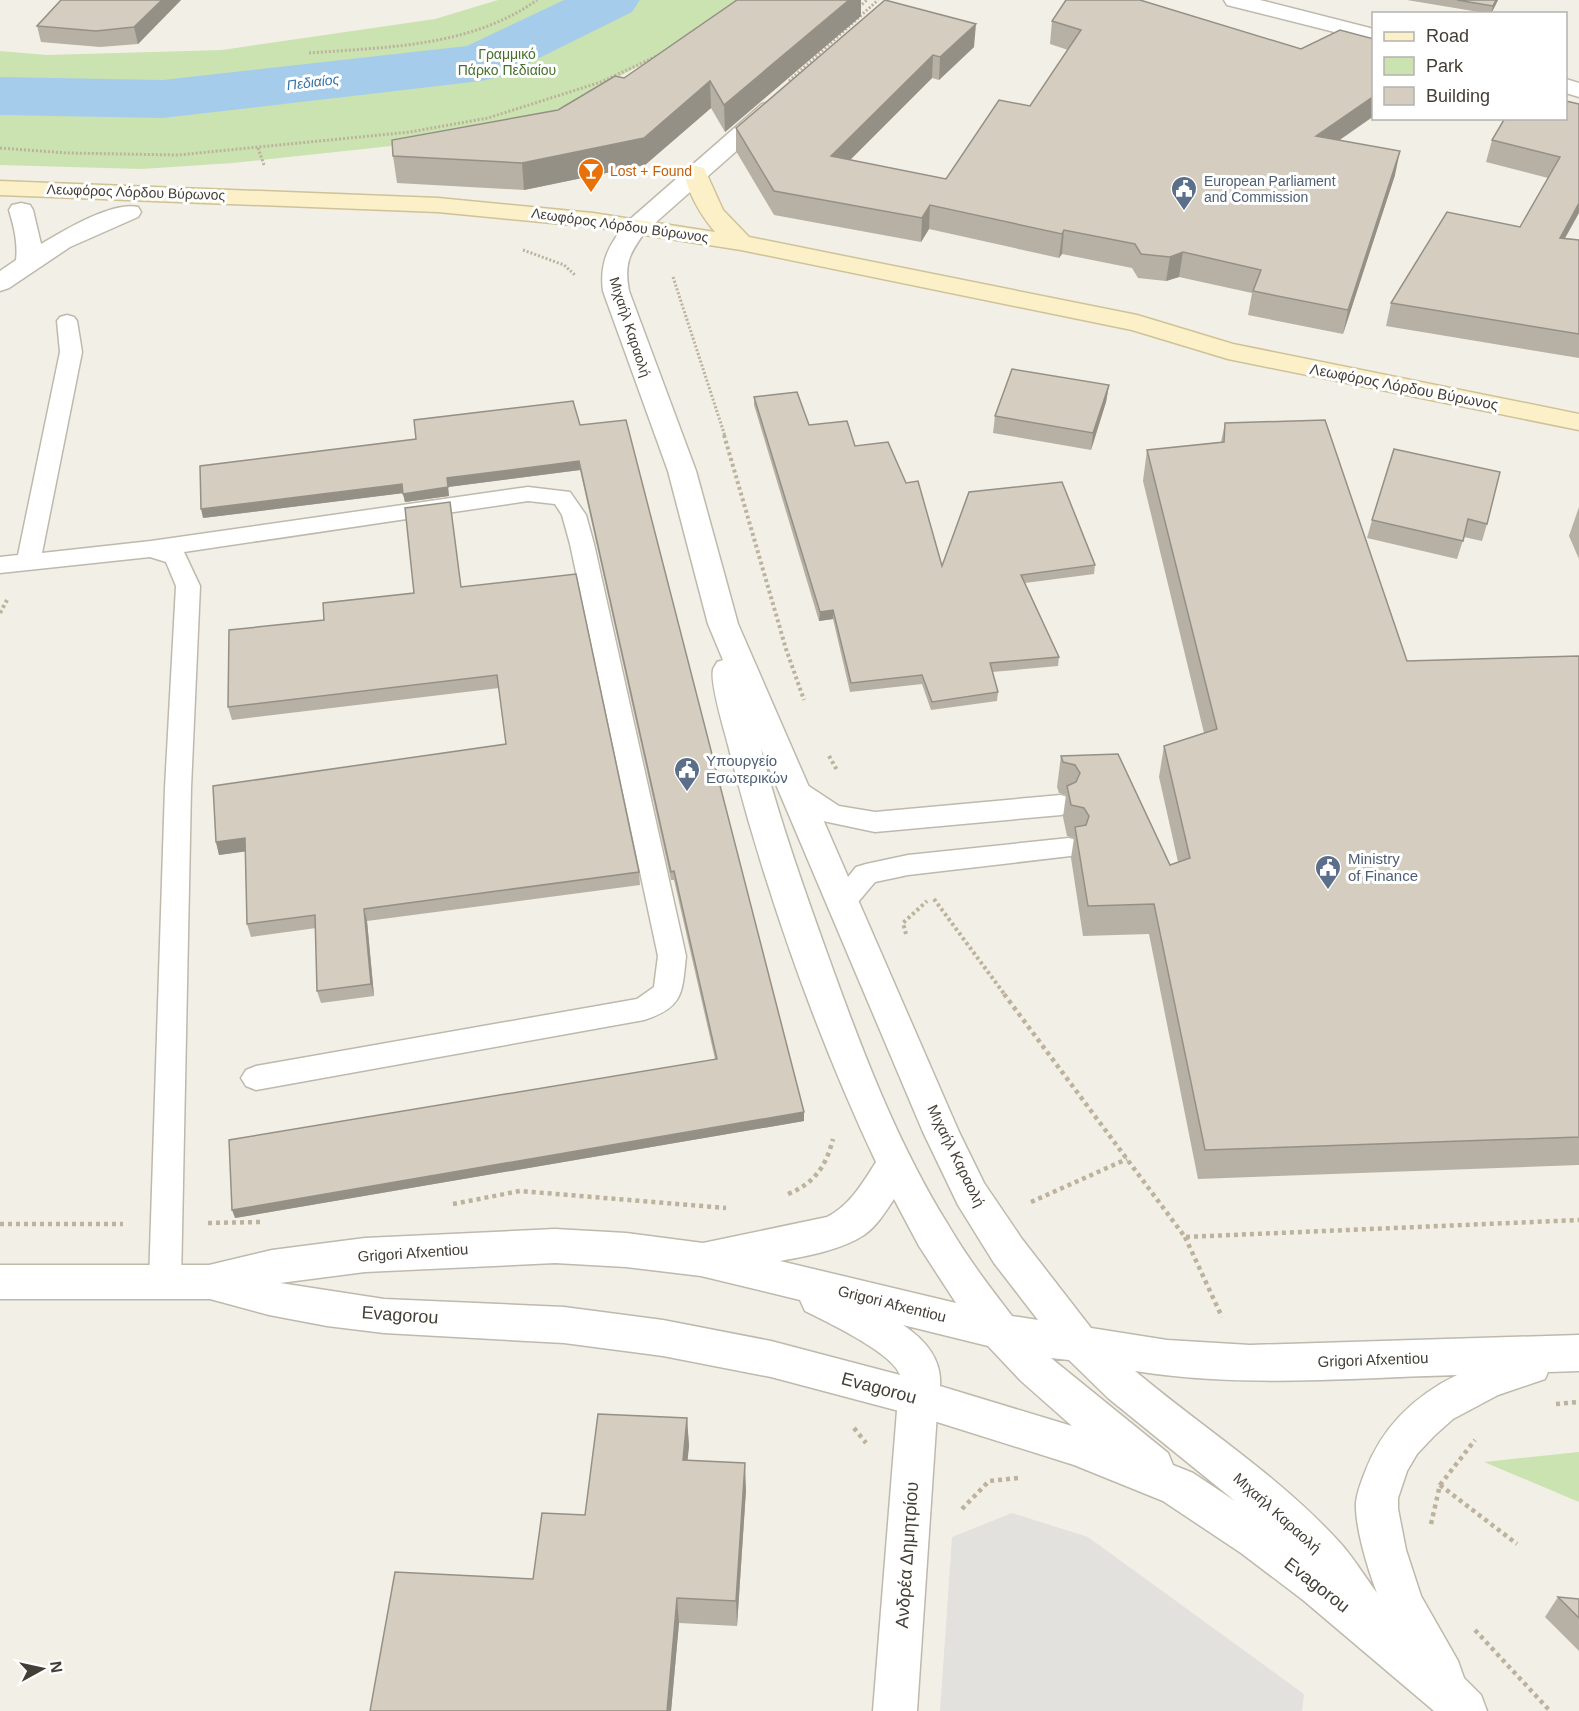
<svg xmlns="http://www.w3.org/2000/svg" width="1579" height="1711" font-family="Helvetica,sans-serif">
  <rect width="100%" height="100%" fill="#f2efe6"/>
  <g fill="#cbe3b1">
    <path d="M498,0H738L658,56L539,119L429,142L233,163L141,169L0,165V51L47,55L222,50L435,19Z"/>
    <path d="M1579,1452V1502L1484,1462Z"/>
  </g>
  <path fill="#e3e1de" d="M1012,1513L1088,1537L1304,1694L1302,1711H940L952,1537Z"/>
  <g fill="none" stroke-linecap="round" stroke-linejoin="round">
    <path fill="#a6cceb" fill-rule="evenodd" d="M564,0H640L632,12L503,76L481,81L163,118L0,115V77L163,80L467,46Z"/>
    <defs>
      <g id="service">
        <path d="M67,315L74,317L77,321L82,352L42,553L151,541L528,487L570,492L586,515L594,544L686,956C682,993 684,1007 644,1020L256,1090L246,1086L241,1078L246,1070L256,1066L637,999L654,987L658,956L570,544L562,515L555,504L528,501L184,552L200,586L191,788L181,1282L176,1292L165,1296L154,1292L149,1282L165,788L176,586L166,562L150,557L0,573V557L18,555L60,352L57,321L60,317Z"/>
        <path d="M795,781L804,783L839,806L875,812L1061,795L1070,798L1074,805L1070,812L1061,815L875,832L823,821L786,797L782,790L786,783Z"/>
        <path d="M1069,838L1079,841L1082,848L1079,855L908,875L875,882L853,908L843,911L833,908L829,901L856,867L866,864L908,855Z"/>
      </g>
      <g id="minor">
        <path d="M1224,0H1260L1374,29V42L1227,5Z"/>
        <path d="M1566,79L1579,83V97L1566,93Z"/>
        <path d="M770,102L778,104L781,109L778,114L646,231L637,233L628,231L625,226L628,221L762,104Z"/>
        <path d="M21,203L30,205L33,210L41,244C63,231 112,201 138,207L141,212L138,217L70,247L9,288L0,291V271L16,260C18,242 14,227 9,210L12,205Z"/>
        <path d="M918,1380L932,1385L938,1398L917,1711H873L898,1398L904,1385Z"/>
      </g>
      <path id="tertiary" d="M637,219L646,221L649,226C632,251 623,259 629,291L696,471L738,624L959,1132L984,1183L1022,1239L1091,1328L1167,1340L1250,1345L1579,1335V1371L1548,1372L1545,1379L1498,1395L1453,1419L1434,1436L1417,1454L1407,1471L1398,1498V1509L1406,1550L1421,1596L1458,1661L1464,1678L1481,1695L1487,1711H1434L1303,1600L1241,1553L1163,1501L1074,1465L918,1416L771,1377L663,1356L564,1343L384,1333L327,1326L269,1315L210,1299H0V1265H209L272,1250L365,1238L555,1229L626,1233L703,1243L827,1217C850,1205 862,1184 876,1162C815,1033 763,884 728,745C724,729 710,684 713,670C713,668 717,663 717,662L723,660L708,624L668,471L603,291C599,261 610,243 628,221ZM761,749L923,1132L958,1205L994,1263L1038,1320L1012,1316C989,1286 966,1256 947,1223C895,1139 860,1045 827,953C803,886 779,818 761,749ZM894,1199L919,1246L956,1303L780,1261C807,1256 841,1250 864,1235C877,1226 886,1211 894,1199ZM555,1263L626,1267L701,1276L800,1300L805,1311C827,1322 893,1353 900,1375L771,1341L663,1320L564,1307L384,1299L280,1283L365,1272ZM903,1325L988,1346L1021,1381L1072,1426L940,1386C942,1358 924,1339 903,1325ZM1051,1358L1069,1360L1108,1398L1235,1501L1193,1473L1173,1465L1168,1453ZM1135,1371C1241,1388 1350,1378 1457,1375C1414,1396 1382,1427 1365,1472C1361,1482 1357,1493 1356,1503C1355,1527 1368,1570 1377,1593C1365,1577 1355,1560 1342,1545C1281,1477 1204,1429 1135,1371Z"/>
      <path id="secondary" d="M696,166L704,168L723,210L749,237L1137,315L1233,344L1579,414V430L1228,359L1132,330L741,250L593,227L438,212L0,195V181L438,198L593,213L715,232C700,214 689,195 684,173L688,168Z"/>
    </defs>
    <use href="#service" stroke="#bfb9ac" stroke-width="3"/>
    <use href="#minor" stroke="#bfb9ac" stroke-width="3"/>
    <use href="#tertiary" stroke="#bfb9ac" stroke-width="3"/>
    <use href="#secondary" stroke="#cfc298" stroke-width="3"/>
    <g stroke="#bdb29c" stroke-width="3" stroke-dasharray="2 2" stroke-linecap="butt">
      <path d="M859,7L867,0"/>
      <path d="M309,53C387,47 471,47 537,0"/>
      <path d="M789,81L878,0"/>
      <path d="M0,148L67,153L178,155L410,132L488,118L601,82L657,56"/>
      <path d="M258,148L264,165"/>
      <path d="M523,250L564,265L575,275"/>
      <path d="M673,277L725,436"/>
    </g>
    <g stroke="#bdb29c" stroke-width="4" stroke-dasharray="3 3" stroke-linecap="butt">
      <path d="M724,435L786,649L804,700"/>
      <path d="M0,613L7,600"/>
      <path d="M829,756L837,770"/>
      <path d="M934,899L1005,995"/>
      <path d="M906,934L903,923L927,901"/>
    </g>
    <g stroke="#bdb29c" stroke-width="4.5" stroke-dasharray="4 4" stroke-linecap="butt">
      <path d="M1004,994L1185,1237L1579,1220"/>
      <path d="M788,1194C815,1183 826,1166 833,1139"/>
      <path d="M1031,1202L1127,1159"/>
      <path d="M453,1204L520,1191L726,1208"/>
      <path d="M208,1223L261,1222"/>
      <path d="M0,1224H123"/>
      <path d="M1185,1237L1222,1317"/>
      <path d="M1556,1404L1579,1402"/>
      <path d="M854,1428L866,1443"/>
      <path d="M1440,1485L1517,1544"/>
      <path d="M962,1509L989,1481L1018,1478"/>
      <path d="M1431,1524L1440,1485L1475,1440"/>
      <path d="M1475,1630L1550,1711"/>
    </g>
    <use href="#service" fill="#fff" fill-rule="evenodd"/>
    <use href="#minor" fill="#fff" fill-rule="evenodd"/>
    <use href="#tertiary" fill="#fff" fill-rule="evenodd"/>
    <use href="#secondary" fill="#fbf0c7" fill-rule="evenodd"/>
  </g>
  <g fill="#b7b0a4">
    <path d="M61,0H181L138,44L100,47L41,42L37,26Z"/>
    <path d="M737,0H861V16L725,132L711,108L645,165L524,190L397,183L393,156L558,110L624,78Z"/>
    <path d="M885,0L974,47L939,80L932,78L850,160L946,179L1030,106L1068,50L1050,44L1052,21L1066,0L1339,140L1395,175L1343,334L1248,315L1252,293L1179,277L1166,281L1138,278L1132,268L1062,254L1059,258L929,229L921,242L774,215L736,151V128Z"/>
    <path d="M1407,0H1498L1491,14Z"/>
    <path d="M1566,118L1565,238L1579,240V358L1386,326L1391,303L1520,227L1548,178L1486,162L1492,140Z"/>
    <path d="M1109,385L1106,402L1091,450L993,433L995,416Z"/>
    <path d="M754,397L809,425L855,446L942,566L1095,565L1094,574L1025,583L1059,657L1058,666L992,672L998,692L997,701L931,710L922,684L850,692L833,619L819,621L754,405Z"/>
    <path d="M1225,423L1407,661L1579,656V1165L1198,1179L1149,934L1083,936L1071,858L1074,838L1067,836L1063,817L1066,795L1059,793L1057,787L1061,756L1118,754L1170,865L1178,862L1159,777L1164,746L1204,733L1143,481L1147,450L1221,442Z"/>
    <path d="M580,425L804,1112V1121L235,1218L715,1059L674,880H671L580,470L448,487L449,496L405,502L403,493L203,518Z"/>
    <path d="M1394,449L1487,524L1482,541L1464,537L1457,559L1367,538L1372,520Z"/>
    <path d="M1579,507V559L1569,536Z"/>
    <path d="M461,587L639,872L640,885L367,921L374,996L321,1003L317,991L316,928L251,937L247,924L245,851L219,855L216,842L506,744L499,688L232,720L228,707L324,620Z"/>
    <path d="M687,1418L689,1446L687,1460L746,1490L737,1626L679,1623L671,1711H370L533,1579L585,1515Z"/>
    <path d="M1558,1597L1579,1599V1651L1545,1617Z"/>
  </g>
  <g fill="#959086">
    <path d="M162,0H181L138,44L134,27Z"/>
    <path d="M849,0H861V16L725,132L724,105Z"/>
    <path d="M1496,0H1498L1491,14L1493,6Z"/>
    <path d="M976,24L974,47L939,80L940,57Z"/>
    <path d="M933,55L932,78L830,180L831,156Z"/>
    <path d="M710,81L711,108L645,165L524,190L522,163Z"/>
    <path d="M1374,96V116L1311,160L1316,136Z"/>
    <path d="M1400,151L1395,175L1343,334L1348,310Z"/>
    <path d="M1579,203V213L1553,260L1560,238Z"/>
    <path d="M930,205L929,229L921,242L922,218Z"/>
    <path d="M1064,230L1062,254L1059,258L1062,234Z"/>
    <path d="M1183,252L1179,277L1166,281L1170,257Z"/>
    <path d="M1109,385L1106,402L1091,450L1093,433Z"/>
    <path d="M579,461L580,470L448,487L447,478Z"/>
    <path d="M402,484L404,493L203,518L201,509Z"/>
    <path d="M448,487L449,496L405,502L403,494Z"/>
    <path d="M833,610V619L819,621L820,612Z"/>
    <path d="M245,838L249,851L219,855L216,842Z"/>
    <path d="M364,909L367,921L374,996L371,984Z"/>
    <path d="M804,1112V1121L235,1218L232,1210Z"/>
    <path d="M687,1418L689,1446L685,1487L683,1460Z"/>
    <path d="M745,1463L746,1490L737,1626L736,1601Z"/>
    <path d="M677,1598L679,1623L671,1711H667Z"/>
  </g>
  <g fill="#d5cdbf" stroke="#959086" stroke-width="1.5">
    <path d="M61,0H162L134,27L96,31L37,26Z"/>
    <path d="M737,0H849L724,105L710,81L644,138L522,163L393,156L392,140L558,110L615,76L624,78Z"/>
    <path d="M885,0L976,24L940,57L933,55L831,156L946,179L999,100L1030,106L1081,30L1052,21L1066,0H1140L1301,49L1340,30L1374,39V96L1316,136L1400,151L1348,310L1253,291L1261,270L1183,252L1170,257L1141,254L1135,244L1064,230L1062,234L930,205L922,218L774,191L736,128Z"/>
    <path d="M1457,0H1496L1493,6Z"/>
    <path d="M1566,101L1579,104V203L1560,238L1579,240V334L1391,303L1447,212L1520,227L1560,157L1492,140L1505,118H1566Z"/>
    <path d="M1012,369L1109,385L1093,433L995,416Z"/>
    <path d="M797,392L809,425L847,421L855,446L888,442L906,483L918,481L942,566L969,492L1062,482L1095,565L1021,575L1059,657L990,663L998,692L932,702L922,675L851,683L833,610L820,612L754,397Z"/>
    <path d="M573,401L580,425L626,420L804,1112L232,1210L229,1140L717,1059L674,871L671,872L579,461L447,478L448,487L403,494L402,484L201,509L200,466L416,439L414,420Z"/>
    <path d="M1325,420L1407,661L1579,656V1137L1205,1150L1154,904L1088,906L1075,827L1086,825L1089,816L1084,808L1071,805L1067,786L1076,782L1080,773L1075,765L1063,762L1061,756L1118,754L1170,865L1190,858L1164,746L1217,729L1147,450L1224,442L1225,423Z"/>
    <path d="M1394,449L1500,472L1487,524L1468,519L1463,541L1372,520Z"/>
    <path d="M450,502L461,587L576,574L639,872L364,909L371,984L317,991L315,915L247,924L245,838L216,842L213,786L506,744L497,675L228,707L229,630L324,620L323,603L414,593L405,508Z"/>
    <path d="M598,1414L687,1418L683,1460L745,1463L736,1601L677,1598L667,1711H370L395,1572L533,1579L542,1513L585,1515Z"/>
    <path d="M1558,1597L1579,1599V1618Z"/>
  </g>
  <defs>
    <symbol id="bar-pin" viewBox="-11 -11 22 30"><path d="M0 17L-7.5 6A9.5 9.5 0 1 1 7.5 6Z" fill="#e8710a" stroke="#fff"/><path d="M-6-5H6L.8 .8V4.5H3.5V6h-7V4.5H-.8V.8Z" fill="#fff"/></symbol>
    <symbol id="civic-pin" viewBox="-11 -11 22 30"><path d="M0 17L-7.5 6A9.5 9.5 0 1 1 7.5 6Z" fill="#5c6f8a" stroke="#fff"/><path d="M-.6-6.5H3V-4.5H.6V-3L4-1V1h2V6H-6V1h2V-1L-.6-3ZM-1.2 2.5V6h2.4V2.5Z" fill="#fff"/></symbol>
  </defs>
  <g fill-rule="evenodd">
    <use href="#bar-pin" x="576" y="156" width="30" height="40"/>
    <use href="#civic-pin" x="1169" y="174" width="30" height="40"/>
    <use href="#civic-pin" x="672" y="755" width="30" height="40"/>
    <use href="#civic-pin" x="1313" y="853" width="30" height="40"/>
  </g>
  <g text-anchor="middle" stroke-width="6" stroke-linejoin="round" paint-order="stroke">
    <g font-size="14" fill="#45712d" stroke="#fff">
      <text x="507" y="59">Γραμμικό<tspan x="507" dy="16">Πάρκο Πεδιαίου</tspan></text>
    </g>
    <g font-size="14" font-style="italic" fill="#3774a8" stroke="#fff">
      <text transform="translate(313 82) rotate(-7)" y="5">Πεδιαίος</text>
    </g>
    <g font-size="14" fill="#c56008" stroke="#fff" text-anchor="start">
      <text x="610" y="176">Lost + Found</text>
    </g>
    <g font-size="14" fill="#4e5e75" stroke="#fff" text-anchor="start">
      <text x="1204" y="186">European Parliament<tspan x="1204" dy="16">and Commission</tspan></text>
    </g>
    <g font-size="14" fill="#443f36" stroke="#fff">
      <text transform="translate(136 192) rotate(2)" y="5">Λεωφόρος Λόρδου Βύρωνος</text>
      <text transform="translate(620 225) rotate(8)" y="5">Λεωφόρος Λόρδου Βύρωνος</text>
      <text transform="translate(630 327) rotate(72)" y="5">Μιχαήλ Καραολή</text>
    </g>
    <g font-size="15" fill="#443f36" stroke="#fff">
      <text transform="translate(1404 387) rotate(11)" y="5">Λεωφόρος Λόρδου Βύρωνος</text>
      <text transform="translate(956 1156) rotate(64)" y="5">Μιχαήλ Καραολή</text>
      <text transform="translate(413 1253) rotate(-4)" y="5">Grigori Afxentiou</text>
      <text transform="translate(892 1304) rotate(14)" y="5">Grigori Afxentiou</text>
      <text transform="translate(1373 1360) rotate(-2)" y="5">Grigori Afxentiou</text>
      <text transform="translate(1277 1513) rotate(42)" y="5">Μιχαήλ Καραολή</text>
    </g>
    <g font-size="15" fill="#4e5e75" stroke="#fff" text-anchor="start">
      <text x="706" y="766">Υπουργείο<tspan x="706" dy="17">Εσωτερικών</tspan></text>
      <text x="1348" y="864">Ministry<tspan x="1348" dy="17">of Finance</tspan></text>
    </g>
    <g font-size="18" fill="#443f36" stroke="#fff">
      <text transform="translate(400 1315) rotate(4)" y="6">Evagorou</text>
      <text transform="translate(879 1388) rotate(15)" y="6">Evagorou</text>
      <text transform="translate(907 1555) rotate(-86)" y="6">Ανδρέα Δημητρίου</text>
      <text transform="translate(1317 1585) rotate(38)" y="6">Evagorou</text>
    </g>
  </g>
  <rect x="1372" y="12" width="195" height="108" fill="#ffffff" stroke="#b4b2af" stroke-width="1.5"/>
  <rect x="1384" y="32" width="30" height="9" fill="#fbf0c7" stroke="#b4b2af" stroke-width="1.5"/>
  <text x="1426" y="42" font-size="18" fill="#443f36">Road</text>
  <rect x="1384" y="57" width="30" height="18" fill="#cbe3b1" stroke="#b4b2af" stroke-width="1.5"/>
  <text x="1426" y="72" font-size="18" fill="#443f36">Park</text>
  <rect x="1384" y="87" width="30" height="18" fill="#d5cdbf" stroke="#b4b2af" stroke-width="1.5"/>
  <text x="1426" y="102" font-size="18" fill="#443f36">Building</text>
  <g transform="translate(42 1669) rotate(82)" stroke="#ffffff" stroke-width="4.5" paint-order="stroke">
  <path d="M0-4.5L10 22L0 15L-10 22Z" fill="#443f36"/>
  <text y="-9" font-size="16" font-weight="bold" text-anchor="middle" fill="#443f36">N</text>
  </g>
</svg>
